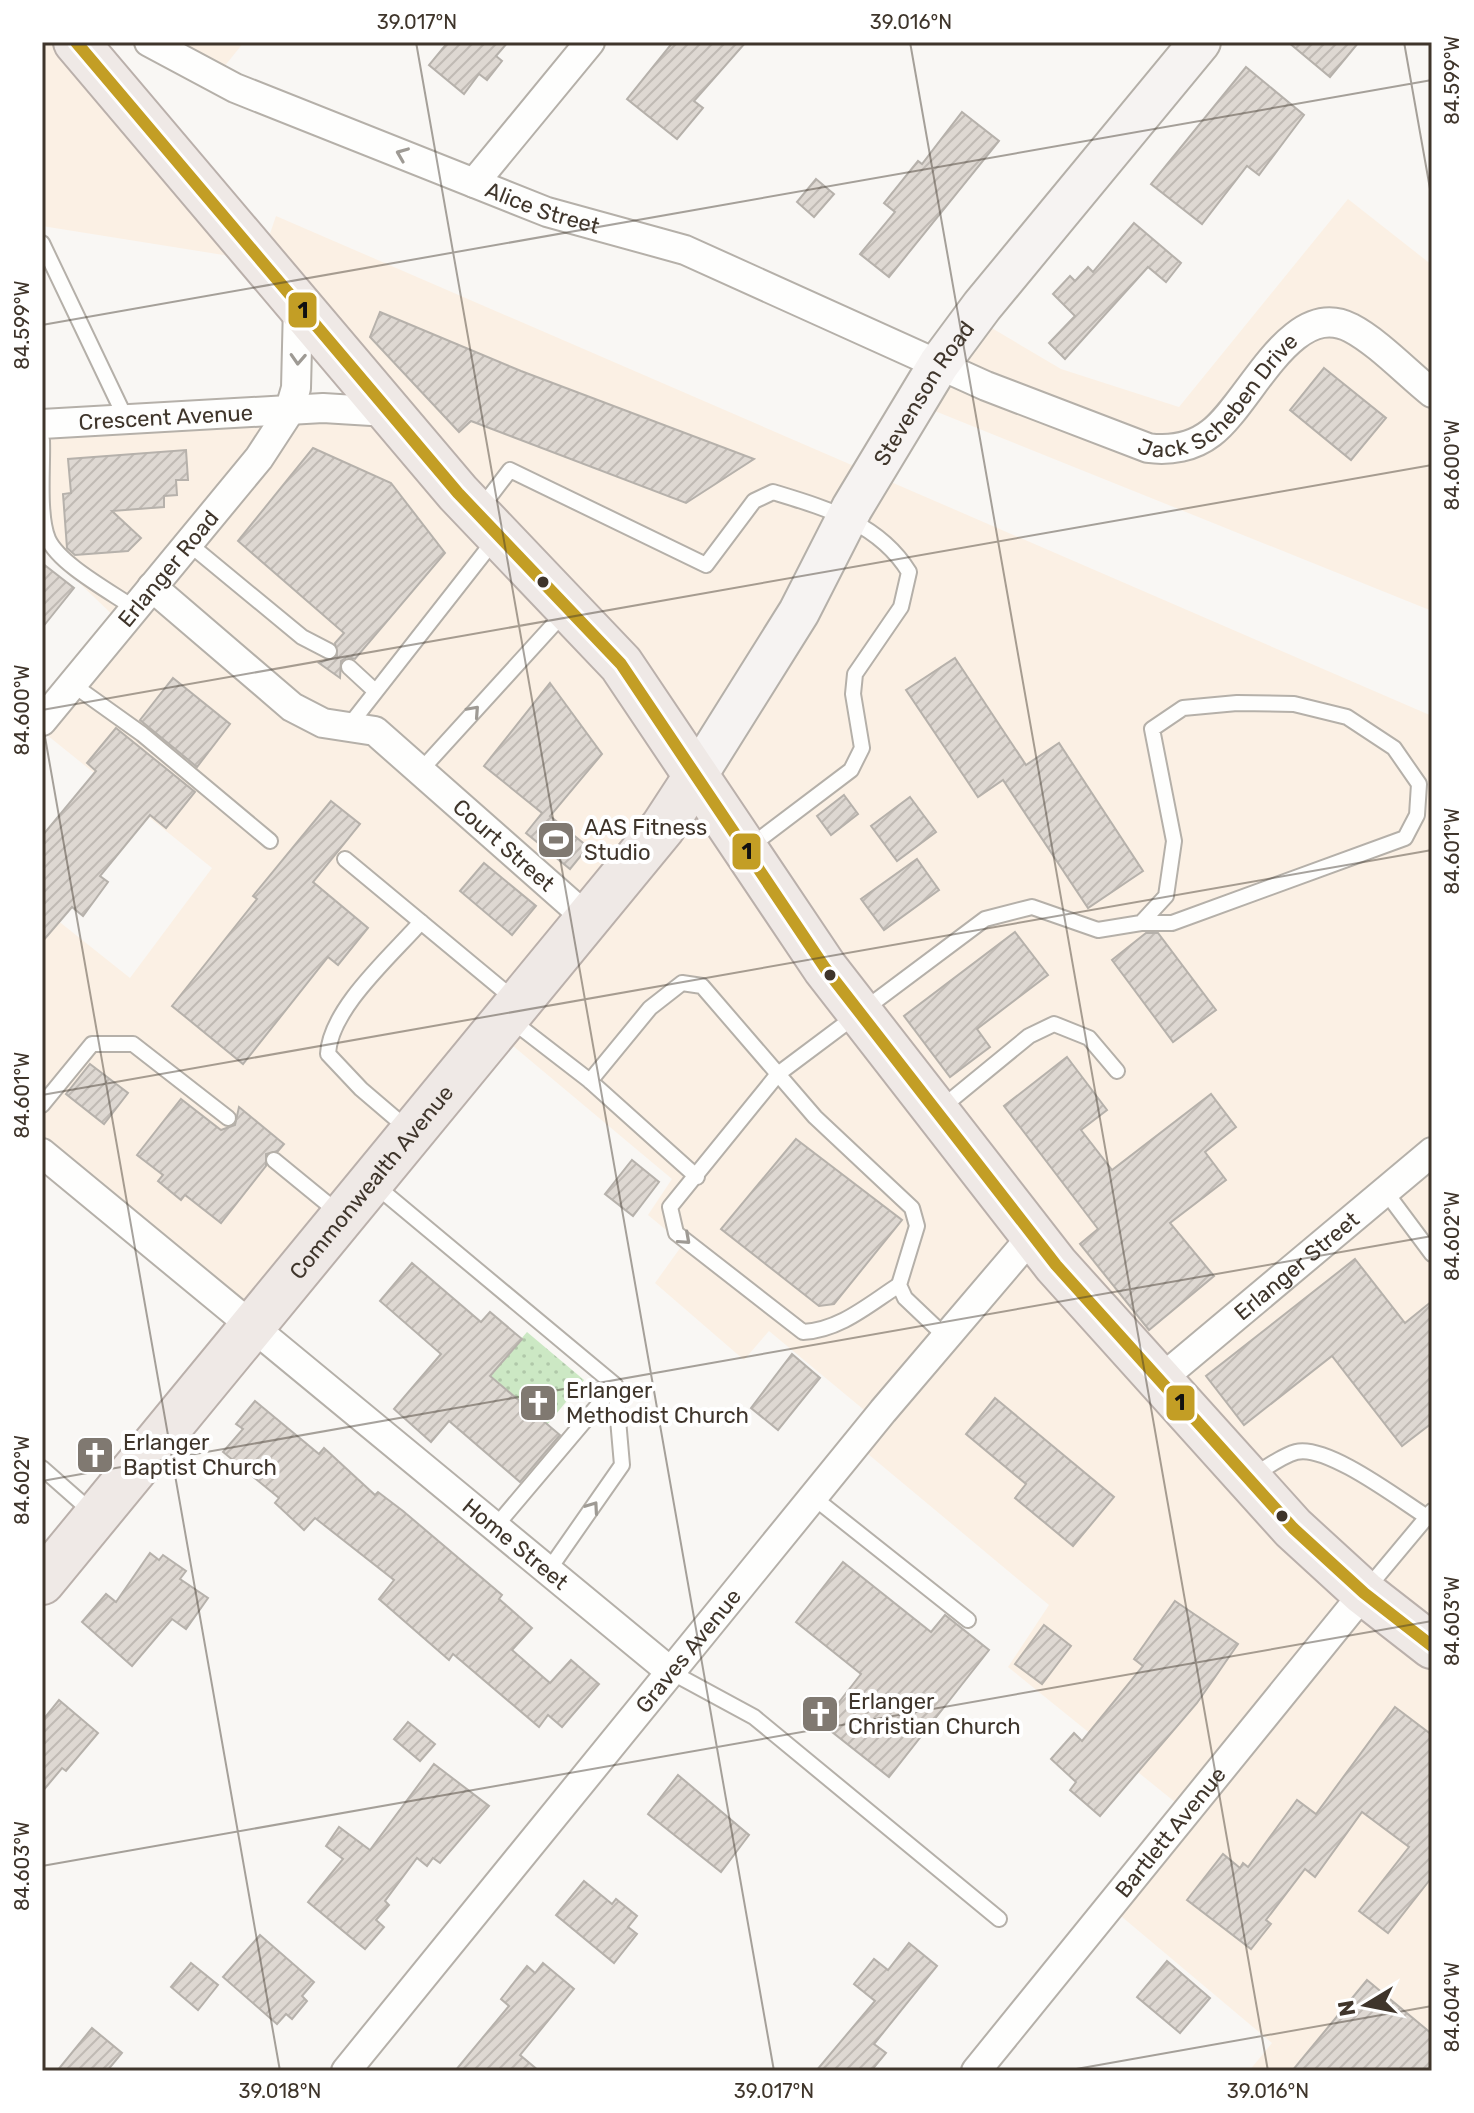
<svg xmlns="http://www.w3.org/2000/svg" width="1474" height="2113" font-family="Rubik,sans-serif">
  <defs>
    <pattern id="park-dots" width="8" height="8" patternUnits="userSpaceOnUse" patternTransform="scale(2)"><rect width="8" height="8" fill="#cce8c4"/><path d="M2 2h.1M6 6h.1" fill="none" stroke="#b0c8a9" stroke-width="1.8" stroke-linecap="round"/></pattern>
    <pattern id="building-hatch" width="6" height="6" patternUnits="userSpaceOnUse" patternTransform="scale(2)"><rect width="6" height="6" fill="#ded8d2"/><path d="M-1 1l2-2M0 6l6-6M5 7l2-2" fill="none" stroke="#c0bab4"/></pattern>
  </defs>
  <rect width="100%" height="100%" fill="#f9f7f4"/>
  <g fill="#fbf0e4">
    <path d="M42,42H78L261,260L276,216L1432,716V2071H1249L1272,2043L1109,1906L1186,1811L1008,1667L1049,1605L856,1444L875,1419L769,1331L744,1360L655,1283L683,1244L648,1215L672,1179L495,1031L252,1328L42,1153V908L130,978L212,868L42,731L122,624L42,547V424L386,412L261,261L42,226Z"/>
    <path d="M149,42H244L215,78Z"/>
    <path d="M1348,199L1432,265V611L915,403L973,317L1061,369L1179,407Z"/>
  </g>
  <path fill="url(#park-dots)" d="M527,1332L584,1380L547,1425L490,1376Z"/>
  <g fill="url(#building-hatch)" stroke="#b6b1ab" stroke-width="2">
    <path d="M448,42H508L496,56L502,61L487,80L479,74L464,94L429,65Z"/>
    <path d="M673,42H746L694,101L703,108L677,139L627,99Z"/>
    <path d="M1288,42H1359L1330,77Z"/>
    <path d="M1246,67L1304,115L1259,175L1247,166L1202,224L1151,184Z"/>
    <path d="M962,112L999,141L889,277L860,254L895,212L884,203L918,161L922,164Z"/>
    <path d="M816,179L834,194L814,217L797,202Z"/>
    <path d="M1134,223L1181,263L1166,282L1148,267L1065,359L1049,343L1075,316L1053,294L1070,276L1075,281L1088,267L1093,272Z"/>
    <path d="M380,312L521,371L754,459L686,503L471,421L459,432L370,337Z"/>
    <path d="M1324,368L1386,418L1351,460L1290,410Z"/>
    <path d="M313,448L391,483L445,553L355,659L347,657L341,661L340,678L319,663L337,656L335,643L344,633L238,541Z"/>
    <path d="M186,450L188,480H176L177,495L164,496V507L112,511L141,538L128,551L75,555L67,548L63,494L71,493L68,459Z"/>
    <path d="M42,563L74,588L42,628Z"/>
    <path d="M955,658L1026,765L1059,743L1143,871L1088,908L1003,780L978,797L906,690Z"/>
    <path d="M173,678L230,724L197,767L140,720Z"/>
    <path d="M550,683L602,754L550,816L588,847L570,869L526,833L542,813L484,766Z"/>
    <path d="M116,728L195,792L166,828L150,815L100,876L108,882L83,916L72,907L42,942V836L96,771L87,763Z"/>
    <path d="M844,795L858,814L831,835L817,816Z"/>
    <path d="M910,797L936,832L897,861L871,826Z"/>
    <path d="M331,801L360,824L313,882L368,928L338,965L328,957L243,1064L172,1006L257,899L253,896Z"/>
    <path d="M917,859L939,890L884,930L861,899Z"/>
    <path d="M484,863L536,906L512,935L460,891Z"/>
    <path d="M1015,932L1048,975L977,1029L990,1047L950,1077L904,1016Z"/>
    <path d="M1146,933H1158L1216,1010L1173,1042L1112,960Z"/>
    <path d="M1067,1057L1107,1110L1081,1130L1112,1170L1211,1094L1236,1127L1205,1152L1226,1180L1170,1223L1214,1276L1149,1330L1080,1244L1098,1229L1004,1106Z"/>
    <path d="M90,1064L128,1093L104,1124L66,1094Z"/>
    <path d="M181,1099L221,1130L235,1125L239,1107L284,1144L278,1151L266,1154V1166L221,1223L185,1195L181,1200L158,1181L163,1175L137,1155Z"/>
    <path d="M796,1139L902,1220L834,1304L819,1306L721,1229Z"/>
    <path d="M632,1160L659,1182L633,1216L605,1194Z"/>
    <path d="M1355,1259L1405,1323L1432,1301V1423L1402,1446L1332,1356L1244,1425L1206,1376Z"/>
    <path d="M412,1263L481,1322L490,1312L522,1339L490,1376L560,1435L520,1482L449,1421L431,1442L394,1409L441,1354L380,1301Z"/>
    <path d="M792,1354L820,1378L778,1430L751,1408Z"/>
    <path d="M995,1398L1114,1497L1073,1546L1015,1498L1026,1484L966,1434Z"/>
    <path d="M255,1401L319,1454L324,1448L375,1495L378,1492L403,1511L502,1595L499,1599L532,1628L512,1650L550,1683L571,1660L599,1684L562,1727L548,1715L539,1727L453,1654L449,1660L379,1599L394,1580L315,1518L304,1530L275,1503L279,1498L223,1452L243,1429L236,1424Z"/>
    <path d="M150,1553L159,1560L163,1555L186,1571L180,1579L208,1598L186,1629L172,1619L132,1666L82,1622L106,1594L116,1602Z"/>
    <path d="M843,1562L931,1632L945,1615L989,1650L889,1777L822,1724L861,1674L796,1622Z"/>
    <path d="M1175,1601L1238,1644L1197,1703L1100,1816L1070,1790L1076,1782L1051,1759L1074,1733L1082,1741L1143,1666L1134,1659Z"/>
    <path d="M1044,1625L1071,1646L1042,1684L1015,1664Z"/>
    <path d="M59,1700L98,1733L66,1771L62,1768L42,1792V1721Z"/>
    <path d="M1395,1707L1432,1735V1877L1388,1933L1359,1911L1409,1847L1362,1812L1315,1877L1305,1869L1266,1920L1271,1924L1251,1949L1187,1900L1223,1854L1240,1868L1243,1863L1248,1867L1297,1800L1316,1814Z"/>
    <path d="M408,1722L435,1744L420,1761L394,1739Z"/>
    <path d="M434,1764L489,1806L440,1863L433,1858L427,1866L417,1858L385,1901L389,1905L376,1920L384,1927L365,1949L308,1902L343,1859L326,1846L339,1827L370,1850Z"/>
    <path d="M678,1775L749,1835L721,1872L648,1814Z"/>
    <path d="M584,1881L612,1904L616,1899L637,1916L628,1927L637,1934L614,1963L556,1915Z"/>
    <path d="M260,1935L314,1982L302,1996L307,2001L292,2019L286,2014L277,2024L223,1977Z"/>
    <path d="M909,1943L937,1966L874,2044L886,2053L871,2071H816L875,2001L854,1984L874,1959L888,1970Z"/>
    <path d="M1167,1961L1210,1998L1180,2033L1137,1997Z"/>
    <path d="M191,1963L218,1985L198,2010L171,1987Z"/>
    <path d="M543,1963L574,1989L520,2055L539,2071H455L509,2006L501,1999L527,1966L535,1973Z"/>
    <path d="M1367,1980L1432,2034V2063L1426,2071H1292Z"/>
    <path d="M92,2028L122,2053L107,2071H57Z"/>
  </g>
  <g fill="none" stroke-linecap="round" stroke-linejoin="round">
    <defs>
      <g id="service">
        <path d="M42,243L126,419"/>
        <path d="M42,440C43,467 38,515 48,539C59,564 111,592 134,608"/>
        <path d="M481,508L510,470L706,565L754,501L773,492C825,508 879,523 909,572L901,607L855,674L853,694L862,748L851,770L748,848"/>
        <path d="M188,543L302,637L329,651"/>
        <path d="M349,667L375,691"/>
        <path d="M72,684L142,734L270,841"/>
        <path d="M348,727L496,538"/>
        <path d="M422,769L564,613"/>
        <path d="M345,859L515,1000"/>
        <path d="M511,1020L590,1081L697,1177"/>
        <path d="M590,1081L650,1008L682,983L702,986L815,1117L912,1208L917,1226L899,1285L905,1298L946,1337"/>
        <path d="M42,1105L92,1044H133L228,1118"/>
        <path d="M940,1109L1029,1036L1054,1024L1089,1038L1117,1071"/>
        <path d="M409,1130L361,1089L328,1054C330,1009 391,956 421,922"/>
        <path d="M274,1160L340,1214"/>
        <path d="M375,1185L615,1385L622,1465L548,1571"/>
        <path d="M1385,1191L1432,1254"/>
        <path d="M899,1285C868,1305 840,1330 803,1332L676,1233L670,1207L778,1074L985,919L1032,907L1098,930L1141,923L1166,896L1174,841L1152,729L1183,708L1237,703L1294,704L1347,717L1394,748L1419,784L1417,815L1405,838L1172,923H1141"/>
        <path d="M42,1468L93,1513"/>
        <path d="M1252,1476C1265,1469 1281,1456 1296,1452C1327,1444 1400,1500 1427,1517"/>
        <path d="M813,1497L968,1620"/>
        <path d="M495,1527L615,1385"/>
        <path d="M1366,1590L1432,1511"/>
        <path d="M671,1672L754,1717L999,1919"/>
      </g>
      <g id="minor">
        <path id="s1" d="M149,42L235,88L547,212L685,250L986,386L1148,448C1170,451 1193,447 1211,433C1250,404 1291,297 1351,328C1378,342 1408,374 1432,393"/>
        <path d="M474,183L590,42"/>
        <path id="s2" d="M42,424L323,408L388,412"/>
        <path id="s3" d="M152,587L292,707L323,723L375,731L588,919"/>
        <path id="s4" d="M42,721L259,458L289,412L296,388L298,305"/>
        <path id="s5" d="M42,1153L671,1672"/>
        <path id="s6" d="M1160,1380L1432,1152"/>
        <path id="s7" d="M346,2071L883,1411L1033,1235"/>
        <path id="s8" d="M976,2071L1364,1593"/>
      </g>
      <g id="secondary">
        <path id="s9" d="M695,778L799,612L852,508L939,364L982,306L1200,42"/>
      </g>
      <g id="primary">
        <path d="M76,42L458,493L621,664L825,968L1056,1265L1293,1528L1364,1593L1432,1646"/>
        <path id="s10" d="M42,1582L663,827L695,778"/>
      </g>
    </defs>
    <use href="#service" stroke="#b5b0a9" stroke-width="18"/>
    <use href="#minor" stroke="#b5b0a9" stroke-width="32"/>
    <use href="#secondary" stroke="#b5b0a9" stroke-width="44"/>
    <use href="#primary" stroke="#bab0ab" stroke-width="48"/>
    <use href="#service" stroke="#fefefd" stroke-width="14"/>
    <use href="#minor" stroke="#fefefd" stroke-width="28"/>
    <use href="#secondary" stroke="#f6f3f2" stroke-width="40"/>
    <use href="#primary" stroke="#efe9e6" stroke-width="44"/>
    <defs>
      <path id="bus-1" d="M76,42L458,493L621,664L825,968L1056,1265L1293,1528L1364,1593L1432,1646"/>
    </defs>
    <use href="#bus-1" stroke="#fff" stroke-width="18"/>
    <use href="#bus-1" stroke="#c39e25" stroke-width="12"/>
  </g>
  <defs><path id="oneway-chevron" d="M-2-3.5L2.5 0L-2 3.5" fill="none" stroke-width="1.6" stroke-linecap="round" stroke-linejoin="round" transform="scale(2)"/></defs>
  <g stroke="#9e9a94">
    <use href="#oneway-chevron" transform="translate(402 154) rotate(-158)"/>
    <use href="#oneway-chevron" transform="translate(298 359) rotate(93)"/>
    <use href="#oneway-chevron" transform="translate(474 711) rotate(-48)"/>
    <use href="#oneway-chevron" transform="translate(685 1239) rotate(42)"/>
    <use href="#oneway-chevron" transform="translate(593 1507) rotate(-55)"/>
  </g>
  <path fill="none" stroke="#3f352b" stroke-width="2" stroke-opacity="0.45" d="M416,42L774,2071M910,42L1268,2071M1404,42L1432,200M42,325L1432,80M42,710L1432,465M42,720L280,2071M42,1095L1432,850M42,1481L1432,1236M42,1866L1432,1621M1065,2071L1432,2006"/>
  <defs>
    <symbol id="stadium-square" viewBox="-11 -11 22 22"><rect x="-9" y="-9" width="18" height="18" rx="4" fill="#807971" stroke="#fff"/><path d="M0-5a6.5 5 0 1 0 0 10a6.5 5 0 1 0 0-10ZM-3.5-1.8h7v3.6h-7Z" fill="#fff"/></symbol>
    <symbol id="church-square" viewBox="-11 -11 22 22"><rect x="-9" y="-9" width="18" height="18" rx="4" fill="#807971" stroke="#fff"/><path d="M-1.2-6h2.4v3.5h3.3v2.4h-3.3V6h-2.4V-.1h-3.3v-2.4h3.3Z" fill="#fff"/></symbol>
  </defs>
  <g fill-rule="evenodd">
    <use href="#stadium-square" x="534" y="818" width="44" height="44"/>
    <use href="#church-square" x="516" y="1381" width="44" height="44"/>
    <use href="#church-square" x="73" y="1433" width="44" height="44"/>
    <use href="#church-square" x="798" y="1692" width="44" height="44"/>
  </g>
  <g fill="#3f352b" stroke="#fff" stroke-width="3">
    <circle cx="543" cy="582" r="7"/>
    <circle cx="830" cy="975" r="7"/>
    <circle cx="1282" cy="1516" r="7"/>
  </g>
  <g text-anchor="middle" stroke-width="8" stroke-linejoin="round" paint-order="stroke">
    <g font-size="22" fill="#3f352b" stroke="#fff">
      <text dy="8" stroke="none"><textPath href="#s1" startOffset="428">Alice Street</textPath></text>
      <text dy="8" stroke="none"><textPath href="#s1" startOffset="1172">Jack Scheben Drive</textPath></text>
      <text dy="8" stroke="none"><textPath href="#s9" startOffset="448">Stevenson Road</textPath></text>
      <text dy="8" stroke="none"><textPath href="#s2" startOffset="124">Crescent Avenue</textPath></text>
      <text dy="8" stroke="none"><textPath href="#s4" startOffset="198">Erlanger Road</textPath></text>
      <text dy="8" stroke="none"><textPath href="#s3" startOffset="444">Court Street</textPath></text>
      <text dy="8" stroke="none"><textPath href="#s10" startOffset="518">Commonwealth Avenue</textPath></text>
      <text dy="8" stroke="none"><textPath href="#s6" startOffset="178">Erlanger Street</textPath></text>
      <text dy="8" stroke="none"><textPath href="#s5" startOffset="614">Home Street</textPath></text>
      <text dy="8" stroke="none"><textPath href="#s7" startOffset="542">Graves Avenue</textPath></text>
      <text dy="8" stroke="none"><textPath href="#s8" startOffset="308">Bartlett Avenue</textPath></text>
    </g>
    <g font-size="22" fill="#3f352b" stroke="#fff" text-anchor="start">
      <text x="584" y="835">AAS Fitness<tspan x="584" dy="25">Studio</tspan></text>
      <text x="566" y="1398">Erlanger<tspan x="566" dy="25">Methodist Church</tspan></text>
      <text x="123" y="1450">Erlanger<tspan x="123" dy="25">Baptist Church</tspan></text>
      <text x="848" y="1709">Erlanger<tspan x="848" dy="25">Christian Church</tspan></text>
    </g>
  </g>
  <g stroke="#fff" stroke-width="3">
    <rect x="287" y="291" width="31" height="38" rx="8" fill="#c39e25"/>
    <rect x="731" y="832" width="31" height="39" rx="8" fill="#c39e25"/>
    <rect x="1165" y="1384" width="31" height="38" rx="8" fill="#c39e25"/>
  </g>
  <g font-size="22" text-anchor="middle" font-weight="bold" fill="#111">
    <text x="303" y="318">1</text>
    <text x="747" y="859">1</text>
    <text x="1180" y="1410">1</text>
  </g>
  <rect width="1474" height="2113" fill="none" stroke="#ffffff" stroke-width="88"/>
  <g transform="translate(1366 2005) rotate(260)" stroke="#ffffff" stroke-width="6" paint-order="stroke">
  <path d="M0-6L14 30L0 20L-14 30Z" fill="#3f352b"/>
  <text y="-12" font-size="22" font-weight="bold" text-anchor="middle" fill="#3f352b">N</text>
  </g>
  <rect x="44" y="44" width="1386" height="2025" fill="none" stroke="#3f352b" stroke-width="3"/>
  <g font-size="20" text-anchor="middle" fill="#3f352b">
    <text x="417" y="29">39.017°N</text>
    <text x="911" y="29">39.016°N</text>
    <text transform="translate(1452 80) rotate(-90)" y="7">84.599°W</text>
    <text transform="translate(22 325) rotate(-90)" y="7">84.599°W</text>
    <text transform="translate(1452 465) rotate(-90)" y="7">84.600°W</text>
    <text transform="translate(22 710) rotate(-90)" y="7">84.600°W</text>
    <text transform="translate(1452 851) rotate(-90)" y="7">84.601°W</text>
    <text transform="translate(22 1095) rotate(-90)" y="7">84.601°W</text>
    <text transform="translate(1452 1236) rotate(-90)" y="7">84.602°W</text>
    <text transform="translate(22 1480) rotate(-90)" y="7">84.602°W</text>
    <text transform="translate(1452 1621) rotate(-90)" y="7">84.603°W</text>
    <text transform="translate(22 1866) rotate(-90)" y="7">84.603°W</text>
    <text transform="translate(1452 2007) rotate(-90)" y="7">84.604°W</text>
    <text x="280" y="2098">39.018°N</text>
    <text x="774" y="2098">39.017°N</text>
    <text x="1268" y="2098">39.016°N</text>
  </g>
</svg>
